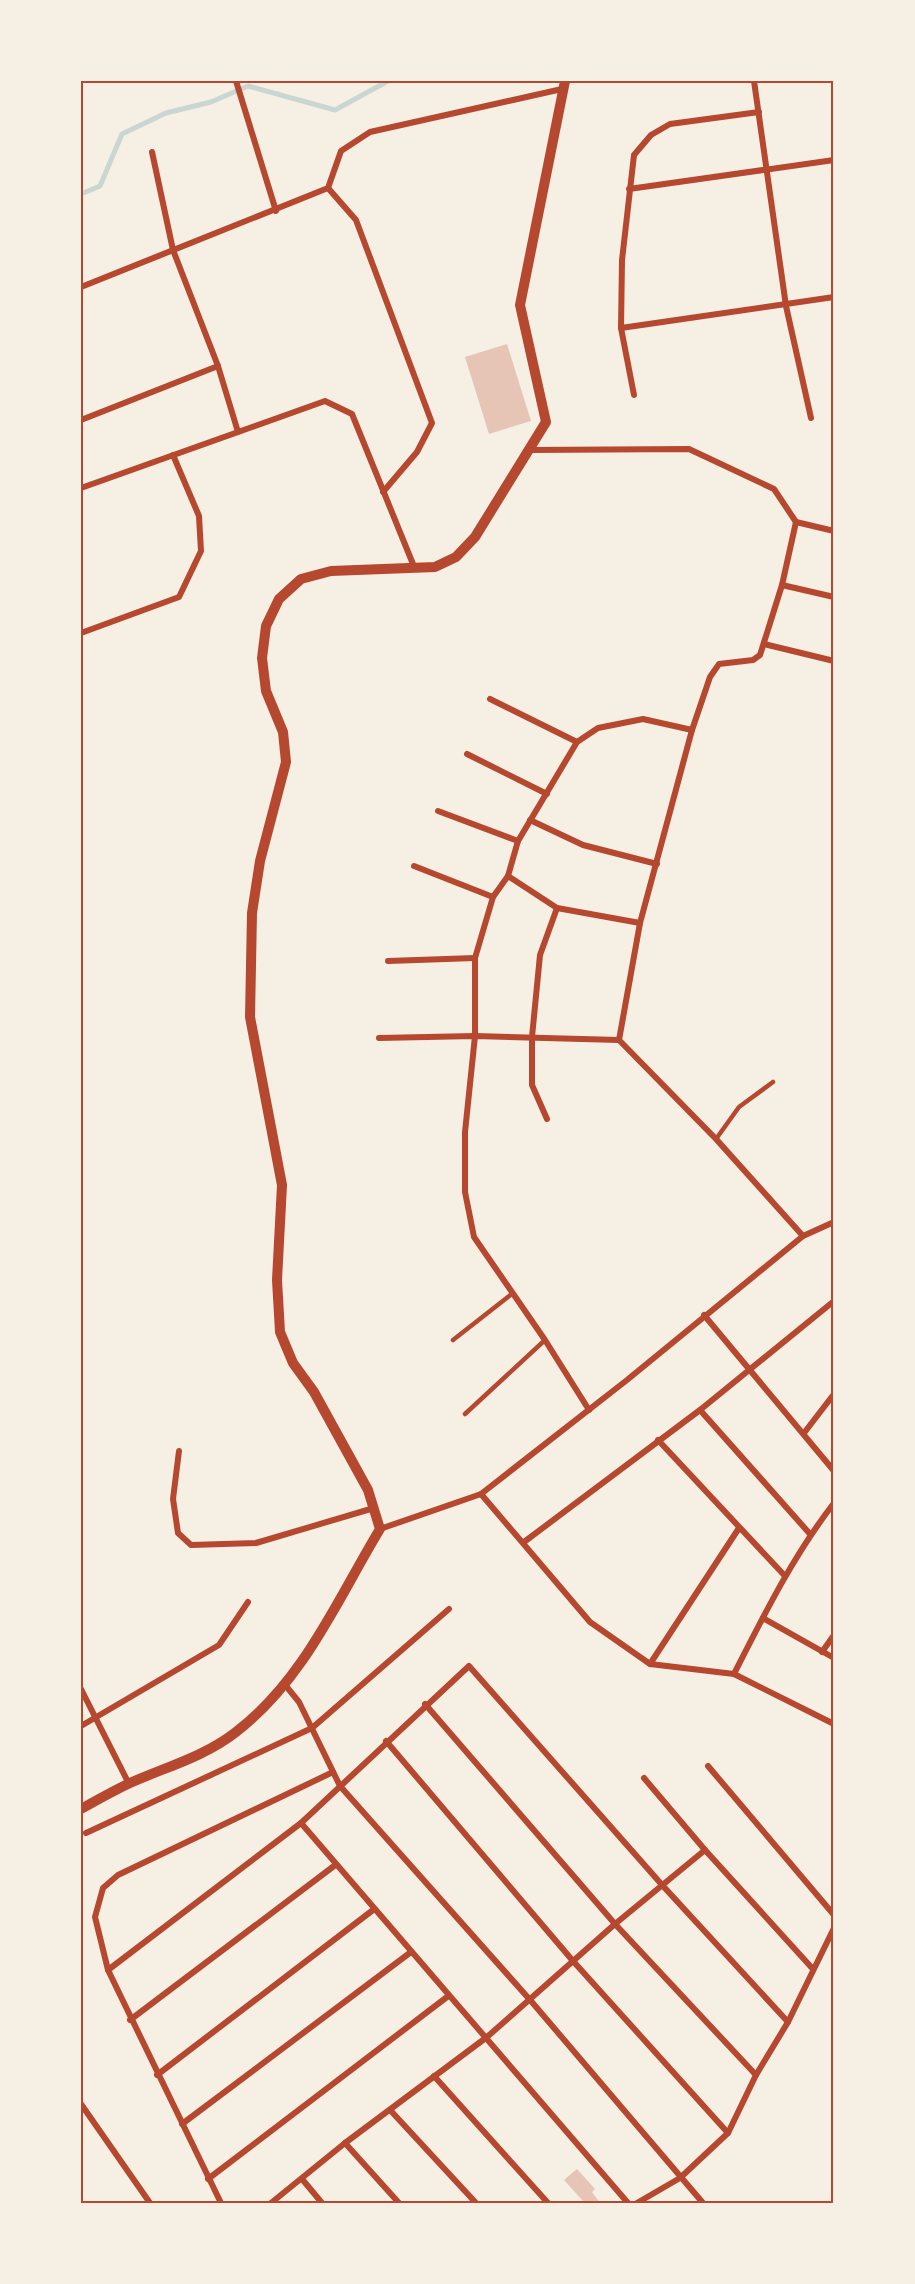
<svg xmlns="http://www.w3.org/2000/svg" width="915" height="2284" font-family="Poppins,sans-serif">
  <rect width="100%" height="100%" fill="#f6efe4"/>
  <g fill="none" stroke-linecap="round" stroke-linejoin="round">
    <path stroke="#c9d6d2" stroke-width="5" d="M81,194L100,186L122,134L166,113L211,102L248,86L335,110L388,81"/>
  </g>
  <g fill="#e6c5b7">
    <path d="M507,344L531,421L489,434L465,357Z"/>
    <path d="M577,2169L595,2189L592,2192L600,2203H585L564,2180Z"/>
  </g>
  <g fill="none" stroke-linecap="round" stroke-linejoin="round">
    <g stroke="#b5482f" stroke-width="4.5">
      <path d="M716,1139L739,1107L773,1082"/>
      <path d="M453,1340L513,1293"/>
      <path d="M465,1414L545,1340"/>
    </g>
    <g stroke="#b5482f" stroke-width="6">
      <path d="M236,81L276,211"/>
      <path d="M754,81L786,306L811,418"/>
      <path d="M152,152L173,250L218,366L238,432"/>
      <path d="M328,188L356,220L432,423L417,452L383,492"/>
      <path d="M629,189L834,160"/>
      <path d="M81,287L328,188L341,151L370,132L562,89"/>
      <path d="M621,328L834,297"/>
      <path d="M634,395L621,328L622,260L634,155L651,135L670,124L759,112"/>
      <path d="M81,420L218,366"/>
      <path d="M529,450L689,449L774,489L796,522"/>
      <path d="M81,488L325,401L352,414L415,569"/>
      <path d="M782,585L834,597"/>
      <path d="M81,633L179,597L201,551L199,516L173,455"/>
      <path d="M764,644L834,661"/>
      <path d="M490,699L577,742"/>
      <path d="M467,754L547,794"/>
      <path d="M438,811L518,841"/>
      <path d="M530,820L583,845L657,864"/>
      <path d="M414,866L493,897"/>
      <path d="M508,876L557,908L640,923"/>
      <path d="M388,961L475,958"/>
      <path d="M379,1038L475,1036L619,1040"/>
      <path d="M547,1119L532,1085V1037L540,955L557,908"/>
      <path d="M803,1236L716,1139L619,1040L640,923L692,730L710,677L719,664L753,660L760,655L782,585L796,522L834,531"/>
      <path d="M704,1315L834,1471"/>
      <path d="M589,1410L545,1340L474,1237L465,1192V1132L475,1036V958L493,897L508,876L518,841L577,742L598,728L643,719L692,730"/>
      <path d="M700,1410L810,1534"/>
      <path d="M804,1433L834,1394"/>
      <path d="M658,1440L785,1576"/>
      <path d="M179,1451L173,1499L178,1533L191,1545L256,1543L374,1508"/>
      <path d="M481,1494L590,1622L650,1664L734,1674L834,1724"/>
      <path d="M380,1529L481,1494L627,1380L803,1236L834,1222"/>
      <path d="M524,1542L700,1410L834,1301"/>
      <path d="M763,1618L834,1658"/>
      <path d="M822,1652L834,1635"/>
      <path d="M650,1664L739,1528"/>
      <path d="M734,1674C764,1615 793,1556 834,1503"/>
      <path d="M286,1686L299,1702L340,1786L531,2001L703,2203"/>
      <path d="M81,1689L129,1784"/>
      <path d="M425,1704L615,1924L756,2075"/>
      <path d="M81,1726L219,1645L248,1602"/>
      <path d="M386,1741L573,1961L728,2133"/>
      <path d="M708,1766L834,1915"/>
      <path d="M644,1778L705,1850L812,1968"/>
      <path d="M301,1823L628,2203"/>
      <path d="M86,1833L312,1728L449,1609"/>
      <path d="M108,1970L301,1823L469,1666L663,1886L788,2022"/>
      <path d="M130,2020L334,1866"/>
      <path d="M157,2075L373,1910"/>
      <path d="M434,2076L548,2203"/>
      <path d="M81,2104L150,2203"/>
      <path d="M391,2111L476,2203"/>
      <path d="M182,2124L411,1952"/>
      <path d="M345,2143L399,2203"/>
      <path d="M208,2179L447,1997"/>
      <path d="M302,2179L322,2203"/>
      <path d="M221,2203L108,1970L95,1917L103,1888L118,1875L333,1772"/>
      <path d="M271,2203L345,2143L487,2037L615,1924L705,1850"/>
      <path d="M637,2203L680,2178L728,2133L756,2075L788,2022L834,1928"/>
    </g>
    <path stroke="#b5482f" stroke-width="10" d="M81,1809C97,1800 113,1791 130,1783C166,1767 204,1757 236,1732C304,1680 337,1600 380,1529L368,1490L314,1392L293,1363L280,1332L277,1280L282,1185L250,1017L252,913L260,861L286,762L283,732L266,691L262,658L266,626L279,599L301,579L331,571L435,567L456,557L475,537L546,422L520,305L565,81"/>
  </g>
  <rect width="915" height="2284" fill="none" stroke="#f6efe4" stroke-width="165"/>
  <rect x="82" y="82" width="750" height="2120" fill="none" stroke="#b5482f" stroke-width="2"/>
</svg>
